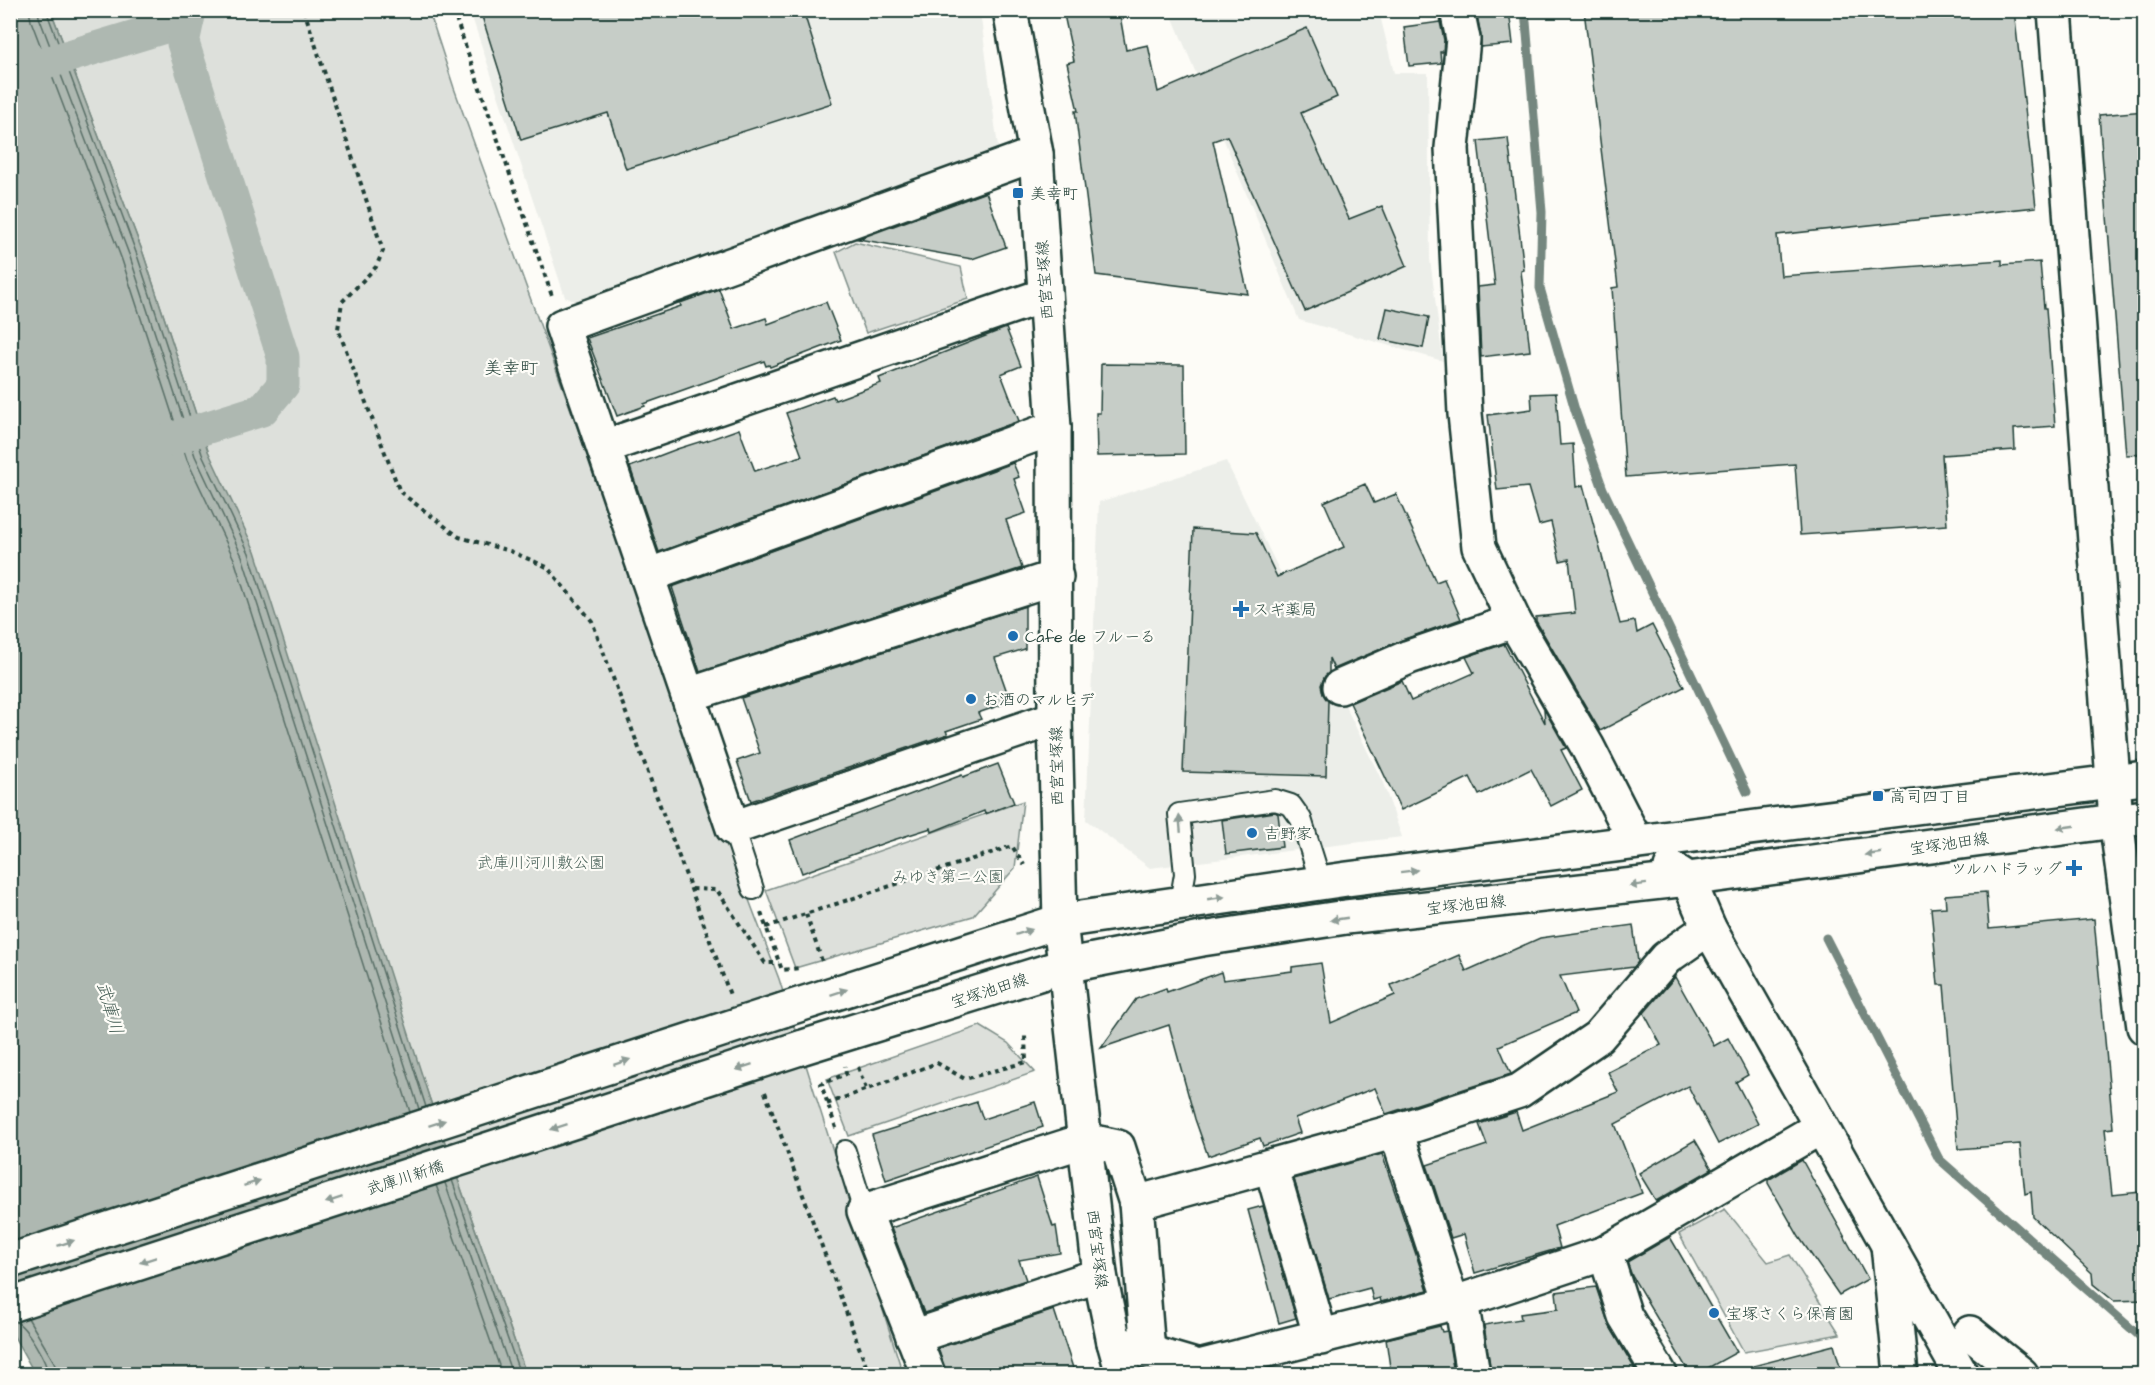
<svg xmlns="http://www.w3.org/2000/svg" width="2155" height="1385" font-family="'Architects Daughter','Klee One',sans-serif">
  <rect width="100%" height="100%" fill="#fdfcf7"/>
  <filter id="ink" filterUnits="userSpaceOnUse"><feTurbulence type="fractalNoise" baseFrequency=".0167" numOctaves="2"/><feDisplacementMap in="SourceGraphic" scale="12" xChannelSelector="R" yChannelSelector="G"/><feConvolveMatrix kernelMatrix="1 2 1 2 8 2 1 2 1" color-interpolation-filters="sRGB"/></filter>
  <g filter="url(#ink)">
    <g fill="#eceee9">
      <path d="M470,11H980L999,155L579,303L565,297Z"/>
      <path d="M1170,11H1379L1394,73H1428L1430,259L1443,361L1299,320Z"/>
      <path d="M1226,461L1383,783L1402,837L1150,868L1086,820L1099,502Z"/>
    </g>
    <g fill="#dde0db" stroke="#7e8e88" stroke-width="1.5">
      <path d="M51,11H429L454,88L746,892L779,979L903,1374H526L429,1097L208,451L143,253Z"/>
      <path d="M855,242L961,267L968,299L866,333L836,252Z"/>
      <path d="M1023,801L1015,868L973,916L795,968L766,890Z"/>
      <path d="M980,1026L1008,1043L1035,1072L849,1136L827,1079Z"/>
      <path d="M1725,1209L1768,1262L1790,1255L1840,1334L1744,1352L1679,1234Z"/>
    </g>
    <path fill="#aeb8b1" stroke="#75877f" stroke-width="1.5" d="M10,11H51L143,253L208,451L255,551L429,1097L526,1374H35L11,1331Z"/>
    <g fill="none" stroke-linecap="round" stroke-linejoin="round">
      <g stroke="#586e66" stroke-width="1.5">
        <path d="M29,10L31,21L122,260L187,460L234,559L410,1112"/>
        <path d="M38,10L39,17L130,257L195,456L242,556L419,1109"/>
        <path d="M46,10L137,255L202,454L249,553L426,1107"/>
        <path d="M452,1180L520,1374"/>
        <path d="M445,1183L512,1374"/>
        <path d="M436,1185L502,1374"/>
        <path d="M28,1318L54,1362L57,1374"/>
        <path d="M16,1322C27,1327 47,1362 48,1374"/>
      </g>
      <g stroke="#75877f" stroke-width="9">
        <path d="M1525,10L1542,212L1540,288L1575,410L1603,489L1747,792"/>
        <path d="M1826,938L1939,1159L2144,1340"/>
      </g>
      <g stroke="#aeb8b1" stroke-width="33">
        <path d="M33,67L188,20"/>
        <path d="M158,443L262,410L283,385V357L183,43L190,10"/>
      </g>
    </g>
    <g fill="#c6cdc7" stroke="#1f3d34" stroke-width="1.5">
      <path d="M480,10H803L832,103L626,169L608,113L521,140Z"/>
      <path d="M1063,10H1119L1126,50L1148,45L1158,92L1307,28L1337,97L1301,113L1349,219L1382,206L1407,266L1305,311L1227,136L1213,141L1248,294L1096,275L1075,111H1078L1067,63L1074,61Z"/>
      <path d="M1476,10H1509L1513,44L1481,47V36Z"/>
      <path d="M1584,10H2014L2036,207L1777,235L1781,276L2002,260V265L2040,262L2044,308H2046L2055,426L2014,429L2015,450L1942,455L1947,525L1800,535L1795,464L1626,477L1612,288L1618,287Z"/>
      <path d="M1440,22L1444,40L1443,52H1440L1441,63L1409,66L1404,27Z"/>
      <path d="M2145,111V454L2126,455L2099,115Z"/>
      <path d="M1508,138L1524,270L1521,271L1530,351L1481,357L1478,287L1495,285L1478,141Z"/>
      <path d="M986,192L1006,247L972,259L858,239Z"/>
      <path d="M719,289L734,329L766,318L768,324L826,302L841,340L770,367L769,365L766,366L764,361L644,404L645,406L617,416L587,338L681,306L680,303Z"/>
      <path d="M1387,308L1429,317L1423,348L1380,339Z"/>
      <path d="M1006,328L1021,366L1001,374L1019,421L659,552L630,467L677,449L702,441L703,442L739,429L755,471L802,456L786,413L833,396L835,400L881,383L879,378Z"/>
      <path d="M1101,364L1184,365L1185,454L1097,456L1096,413H1100Z"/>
      <path d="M1556,393L1560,445L1573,444L1576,487L1583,485L1620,624L1635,621L1637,633L1652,625L1684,687L1600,731L1536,621V617L1575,613L1569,559L1560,561L1551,522L1539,525L1528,487L1497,490L1488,415L1532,409L1531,394Z"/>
      <path d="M1013,463L1019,477L1014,479L1026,513L1006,520L1022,568L700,672L672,587Z"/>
      <path d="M1365,484L1374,503L1396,494L1436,582L1444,579L1461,619L1402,640L1334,669L1329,658V673L1325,676L1321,685L1323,694L1328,701L1326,776L1183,772L1193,529L1256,533L1277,577L1344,547L1324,502Z"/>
      <path d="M1025,606V649L995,658L1008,695L1004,704L978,713L981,719L946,731L948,734L751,801L737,761L760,753L741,698Z"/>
      <path d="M1504,644L1545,723L1544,709L1566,748L1561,750L1582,790L1551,806L1531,769L1479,795L1470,777L1401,810L1350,703L1402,681L1411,701L1474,673L1466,657Z"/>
      <path d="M998,764L1014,803L985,814L984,811L932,832L931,828L887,842L802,873L790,840L962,775L963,777Z"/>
      <path d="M1275,812L1278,814L1282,847L1226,854L1222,820Z"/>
      <path d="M1986,892L1989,929L2094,919L2113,1128L2105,1129L2112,1195L2140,1192L2145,1238V1300L2114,1301L2093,1284L2092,1273L2033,1217L2031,1192L2025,1194L2020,1144L1958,1149L1944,985H1938L1931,908L1946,907L1945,895Z"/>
      <path d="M1633,925L1638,962L1634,967L1560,976L1576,1013L1499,1046L1511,1074L1386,1114L1375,1088L1295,1118L1300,1133L1263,1146L1260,1138L1208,1156L1195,1119L1169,1025L1101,1048L1136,999L1166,988L1167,992L1221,972L1223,980L1292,971V967L1321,963L1331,1023L1395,995L1391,985L1459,955L1466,971L1540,938Z"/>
      <path d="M1675,977L1714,1046L1728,1038L1748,1075L1736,1082L1758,1124L1718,1144L1688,1086L1615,1124L1642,1193L1554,1226L1560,1248L1475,1273L1464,1234L1451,1238L1427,1165L1487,1145L1479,1124L1516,1112L1522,1130L1618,1092L1608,1072L1661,1045L1644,1013Z"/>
      <path d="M977,1102L983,1119L1035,1102L1043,1127L886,1180L872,1135Z"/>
      <path d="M1695,1140L1712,1169L1656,1201L1639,1173Z"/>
      <path d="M1382,1154L1428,1290L1381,1302L1380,1298L1373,1300L1370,1288L1329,1299L1294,1179Z"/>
      <path d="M1802,1160L1868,1279L1839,1295L1799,1237L1768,1183V1180Z"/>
      <path d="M1037,1177L1053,1227L1056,1226L1060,1253L1019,1260L1026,1280L924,1313L891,1228Z"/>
      <path d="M1263,1206L1296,1318L1279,1323L1248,1210Z"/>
      <path d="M1670,1237L1737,1352L1697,1374H1690L1632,1276L1627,1262Z"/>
      <path d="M1596,1287L1609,1325L1635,1369L1609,1374H1491L1484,1325L1521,1319L1520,1314L1558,1309L1556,1292Z"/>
      <path d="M1054,1310L1075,1374H946L938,1348Z"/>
      <path d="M1440,1326L1442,1332L1447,1331L1454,1374H1391L1386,1339Z"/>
      <path d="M1834,1345L1842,1374H1754L1753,1366Z"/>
    </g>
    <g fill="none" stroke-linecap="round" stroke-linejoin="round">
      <defs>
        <g id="lane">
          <path d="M733,828L753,889"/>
          <path d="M1180,903L1185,874L1179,814L1275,800L1291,805L1301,819L1321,883"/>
          <path d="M845,1151L864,1211"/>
        </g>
        <g id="street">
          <path d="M1457,10L1463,39L1452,148L1465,414L1479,547L1514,621L1587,746L1636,842"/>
          <path d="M2055,10L2116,820L2144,1027"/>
          <path d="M1036,154L562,326L733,828L1055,718"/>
          <path d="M604,447L1045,295"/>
          <path d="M647,576L1054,428"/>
          <path d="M1340,687L1409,657L1514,621"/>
          <path d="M688,695L1056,577"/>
          <path d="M1396,1131L1452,1303"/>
          <path d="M1271,1166L1321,1338"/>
          <path d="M1136,1203L1148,1352"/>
          <path d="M1888,1245L1901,1374"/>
          <path d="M1605,1253L1625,1316L1660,1374"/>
          <path d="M1461,1301L1473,1374"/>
          <path d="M1970,1333L2021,1374"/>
          <path d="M913,1337L1100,1275"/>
          <path d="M1114,1342L1199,1367L1461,1301L1605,1253L1821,1127"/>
          <path d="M928,1374L864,1211L1086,1140L1118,1147L1136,1203L1396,1131L1519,1091L1598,1037L1666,958L1709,928"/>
        </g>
        <g id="secondary">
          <path d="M1010,10L1036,154L1054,428L1055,718L1060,921L1100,1275L1114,1342L1123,1374"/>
          <path d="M1671,868L1688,879L1709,928L1961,1374"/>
          <path d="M783,1010L1060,921L1347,879L2144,778"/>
          <path d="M800,1048L1064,966L1202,939L1346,917L1688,879L2144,817"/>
        </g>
      </defs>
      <use href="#lane" stroke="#1f3d34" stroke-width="24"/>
      <use href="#street" stroke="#1f3d34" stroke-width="38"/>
      <use href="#secondary" stroke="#1f3d34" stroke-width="38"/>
      <g stroke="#1f3d34" stroke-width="4" stroke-dasharray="4.5 4.5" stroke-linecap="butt">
        <path d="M304,10L383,251L376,267L342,302L338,329L400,492L459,537L510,551L547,567L592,621L730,995"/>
        <path d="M453,10L552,296"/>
        <path d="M692,889L717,890L765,963H779"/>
        <path d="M761,913L782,970L800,968"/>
        <path d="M806,914L823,964"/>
        <path d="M766,927L1012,846L1024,865"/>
        <path d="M858,1067L866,1089"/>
        <path d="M765,1092L869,1374"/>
        <path d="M827,1104L937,1063L965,1079L1026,1062L1025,1036"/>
        <path d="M836,1128L821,1084L846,1074L845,1066"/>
      </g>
      <use href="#lane" stroke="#fdfcf7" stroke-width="20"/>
      <use href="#street" stroke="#fdfcf7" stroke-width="33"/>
      <use href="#secondary" stroke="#fdfcf7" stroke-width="33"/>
      <defs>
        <g id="secondary-bridge">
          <path d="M10,1261L783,1010"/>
          <path d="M10,1305L800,1048"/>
        </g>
      </defs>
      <use href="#secondary-bridge" stroke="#1f3d34" stroke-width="38" stroke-linecap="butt"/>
      <use href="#secondary-bridge" stroke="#fdfcf7" stroke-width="33"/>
    </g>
    <defs><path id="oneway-solid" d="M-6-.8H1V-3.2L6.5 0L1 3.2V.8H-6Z" transform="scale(1.5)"/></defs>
    <g fill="#8e9c96">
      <use href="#oneway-solid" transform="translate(1180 824) rotate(-95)"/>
      <use href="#oneway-solid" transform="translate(2066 827) rotate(172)"/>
      <use href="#oneway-solid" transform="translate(1873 854) rotate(172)"/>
      <use href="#oneway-solid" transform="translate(1409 871) rotate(-7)"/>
      <use href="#oneway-solid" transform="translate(1638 885) rotate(173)"/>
      <use href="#oneway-solid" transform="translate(1216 898) rotate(-8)"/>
      <use href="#oneway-solid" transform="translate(1339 919) rotate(172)"/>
      <use href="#oneway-solid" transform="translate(1024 932) rotate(-18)"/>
      <use href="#oneway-solid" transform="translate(839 992) rotate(-18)"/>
      <use href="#oneway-solid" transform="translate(622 1062) rotate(-18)"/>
      <use href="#oneway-solid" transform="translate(744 1067) rotate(162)"/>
      <use href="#oneway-solid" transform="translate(437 1123) rotate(-18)"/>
      <use href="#oneway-solid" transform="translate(559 1127) rotate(162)"/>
      <use href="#oneway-solid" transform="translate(252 1183) rotate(-18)"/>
      <use href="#oneway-solid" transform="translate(334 1200) rotate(162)"/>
      <use href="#oneway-solid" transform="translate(66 1243) rotate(-18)"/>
      <use href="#oneway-solid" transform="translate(148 1260) rotate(162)"/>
    </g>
  </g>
  <g fill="#1f6fb2" stroke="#fdfcf7" stroke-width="2">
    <rect x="1012" y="187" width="12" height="12" rx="3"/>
    <path d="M1238 600h6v6h6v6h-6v6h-6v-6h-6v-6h6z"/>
    <circle cx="1013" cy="636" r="6"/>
    <circle cx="971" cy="699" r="6"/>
    <rect x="1872" y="790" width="12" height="12" rx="3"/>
    <circle cx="1252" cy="833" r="6"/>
    <path d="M2071 859h6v6h6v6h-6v6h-6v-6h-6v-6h6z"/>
    <circle cx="1714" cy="1313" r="6"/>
  </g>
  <g text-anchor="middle" stroke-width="4.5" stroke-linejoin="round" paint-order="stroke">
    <g font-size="16" fill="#1f3d34" stroke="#fdfcf7" text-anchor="start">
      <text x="1030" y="199">美幸町</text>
      <text x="1253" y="615">スギ薬局</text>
      <text x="1025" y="642">Cafe de フルーる</text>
      <text x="983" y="705">お酒のマルヒデ</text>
      <text x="1890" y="802">高司四丁目</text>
      <text x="1264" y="839">吉野家</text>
      <text x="2062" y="874" text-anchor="end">ツルハドラッグ</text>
      <text x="1726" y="1319">宝塚さくら保育園</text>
    </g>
    <g font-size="16" fill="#1f3d34" stroke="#fdfcf7">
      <text transform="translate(1044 280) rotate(-94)" y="6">西宮宝塚線</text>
      <text transform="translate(1056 766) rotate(-91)" y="6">西宮宝塚線</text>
      <text transform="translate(1949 843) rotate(-8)" y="6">宝塚池田線</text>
      <text transform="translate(1466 904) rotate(-6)" y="6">宝塚池田線</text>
      <text transform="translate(989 990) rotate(-18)" y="6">宝塚池田線</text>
      <text transform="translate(405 1177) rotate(-18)" y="6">武庫川新橋</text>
      <text transform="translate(1098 1249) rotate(83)" y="6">西宮宝塚線</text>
    </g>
    <g font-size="16" fill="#455e55" stroke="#fdfcf7">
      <text x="541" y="868">武庫川河川敷公園</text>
      <text x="948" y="882">みゆき第ニ公園</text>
    </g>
    <g font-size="18" fill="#1f3d34" stroke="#fdfcf7">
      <text x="511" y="374">美幸町</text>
    </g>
    <g font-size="18" font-style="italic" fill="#435c53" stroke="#fdfcf7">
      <text transform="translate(110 1008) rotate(74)" y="6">武庫川</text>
    </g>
  </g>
  <rect width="2155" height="1385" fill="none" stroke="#fdfcf7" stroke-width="36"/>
  <rect x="18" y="18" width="2119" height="1349" fill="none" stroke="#1f3d34" stroke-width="2" filter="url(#ink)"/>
</svg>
